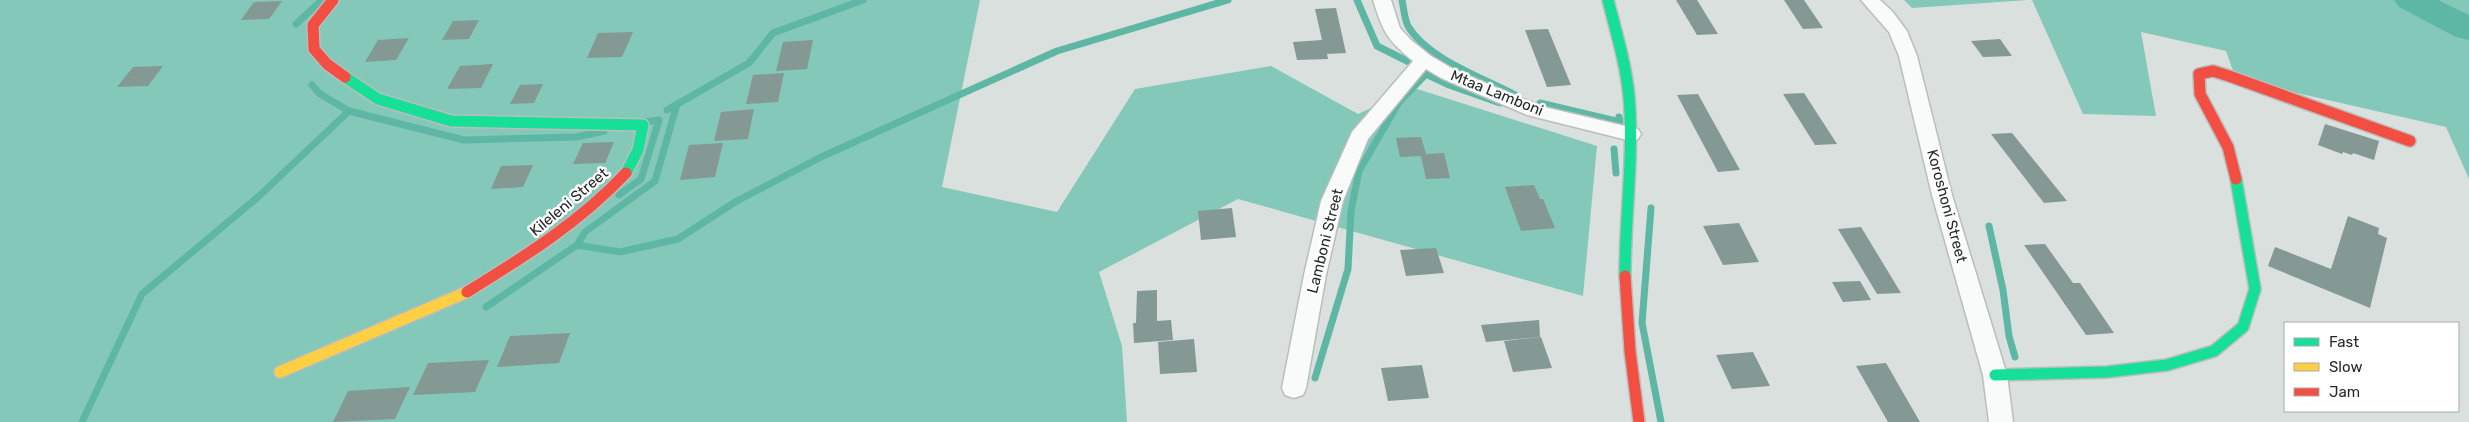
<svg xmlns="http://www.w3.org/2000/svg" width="2469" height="422" font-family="Rubik,sans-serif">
  <rect width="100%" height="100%" fill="#dae0de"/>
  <g fill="#84c8b9">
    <path d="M0,0H980L942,187L1057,212L1135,89L1271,66L1358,114L1414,88L1597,146L1583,296L1238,199L1099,272L1122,346L1127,422H0Z"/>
    <path d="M1904,0H2028L1912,8Z"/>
    <path d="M2032,0H2469V179L2446,127L2236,79L2226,51L2141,32L2156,116L2083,114Z"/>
  </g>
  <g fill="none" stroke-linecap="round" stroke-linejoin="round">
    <g stroke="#5db7a4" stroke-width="7">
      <path d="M1357,0L1377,46L1407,61"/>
      <path d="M1402,0C1404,9 1404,18 1408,26C1427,59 1484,78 1517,96"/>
      <path d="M296,24L322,0"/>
      <path d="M312,85L320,94L349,111L464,140L577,137L604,131"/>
      <path d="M1540,103L1620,122L1619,117"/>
      <path d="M667,110L749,63L773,33L863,0"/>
      <path d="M1614,149L1616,173"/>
      <path d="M619,195L641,179L659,120L643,122"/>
      <path d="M1651,208L1642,323L1661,422"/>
      <path d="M1989,226L2003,290L2009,336L2015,357"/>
      <path d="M577,245L620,252L678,239L735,202L821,157L1057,51L1228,0"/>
      <path d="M486,307L577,245L585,232L655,181L677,104"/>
      <path d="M1315,378L1348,269L1351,211L1359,171L1399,102L1426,74L1449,85L1500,103"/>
      <path d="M82,422L142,294L258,197L349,111"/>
    </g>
    <path fill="#5db7a4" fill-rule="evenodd" d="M2394,0H2438L2469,15V40L2456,37L2399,7Z"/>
  </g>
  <g fill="#849894">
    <path d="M1676,0H1697L1718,34L1697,35Z"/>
    <path d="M1784,0H1804L1823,28L1803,29Z"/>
    <path d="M282,1L269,19L241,20L254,2Z"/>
    <path d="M1336,8L1346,53L1327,54L1328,59L1297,60L1293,42L1322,40L1315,9Z"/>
    <path d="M479,20L469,39L442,40L453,21Z"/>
    <path d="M1548,29L1571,85L1547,87L1525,30Z"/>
    <path d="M633,32L622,57L587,58L598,33Z"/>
    <path d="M409,38L396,60L365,62L378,40Z"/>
    <path d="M2000,39L2012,56L1983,57L1971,41Z"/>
    <path d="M813,40L807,69L776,71L783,42Z"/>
    <path d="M493,64L481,88L447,89L460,66Z"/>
    <path d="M163,66L148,86L117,87L133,67Z"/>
    <path d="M784,73L778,102L746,104L753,75Z"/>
    <path d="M543,84L534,103L510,104L520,85Z"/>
    <path d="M1804,93L1837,144L1815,145L1783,94Z"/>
    <path d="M1698,94L1740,170L1718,172L1677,95Z"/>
    <path d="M754,109L748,139L714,141L721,112Z"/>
    <path d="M2325,124L2379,141L2374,160L2353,153L2352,155L2343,152L2342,154L2318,145Z"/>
    <path d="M2012,133L2067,201L2044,203L1991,134Z"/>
    <path d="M1421,137L1426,154L1444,153L1450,178L1426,179L1421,156L1400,157L1396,138Z"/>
    <path d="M614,142L605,163L573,164L583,143Z"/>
    <path d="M723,143L715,177L680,180L689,145Z"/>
    <path d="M533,165L523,187L491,189L501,166Z"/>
    <path d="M1534,185L1540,199H1543L1555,228L1521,231L1505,187Z"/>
    <path d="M1232,208L1236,237L1201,240L1198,211Z"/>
    <path d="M2348,216L2379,228L2378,234L2387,238L2370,308L2268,266L2275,247L2331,269Z"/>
    <path d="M1739,223L1759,262L1723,265L1703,226Z"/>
    <path d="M1861,227L1901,293L1877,294L1838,229Z"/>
    <path d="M2045,244L2073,283H2080L2114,333L2086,335L2024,245Z"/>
    <path d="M1436,248L1444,273L1406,276L1400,250Z"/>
    <path d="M1860,281L1871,300L1843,302L1832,282Z"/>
    <path d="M1157,290V321L1171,320L1173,340L1134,343L1133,323H1136L1137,291Z"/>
    <path d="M1539,320L1540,337L1486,342L1481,325Z"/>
    <path d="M570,333L559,363L497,367L510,336Z"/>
    <path d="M1541,337L1552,368L1513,372L1504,341Z"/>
    <path d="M1194,339L1197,372L1160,374L1158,342Z"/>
    <path d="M1753,352L1770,386L1732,389L1716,355Z"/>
    <path d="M489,360L475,392L413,395L428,363Z"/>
    <path d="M1886,363L1920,422H1888L1856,366Z"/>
    <path d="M1422,365L1429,398L1388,401L1381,368Z"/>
    <path d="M410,387L395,419L333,422L348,391Z"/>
  </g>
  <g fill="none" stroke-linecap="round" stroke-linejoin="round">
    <defs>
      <g id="street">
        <path d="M1373,0H1391L1400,28L1411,40L1431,56L1455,70L1540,106L1638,129L1641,134L1638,139L1631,141L1527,115L1441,78L1426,69L1368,139L1343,201L1326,275L1306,388L1303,395L1294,398L1285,395L1282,388L1304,275L1321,201L1352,132L1413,61C1387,40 1383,32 1373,0Z"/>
        <path d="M1861,0H1880L1892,11L1907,31L1917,56L1952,195L2007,375L2013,422H1989L1983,375L1932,195L1899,56L1889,32Z"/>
      </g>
      <g id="fast">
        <path d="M1608,0C1616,32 1626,64 1629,97C1634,156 1625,216 1625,276"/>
        <path d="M345,77L378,99L451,121L643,125L638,150L626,173"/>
        <path d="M1995,375L2107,372L2167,365L2214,351L2243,327L2255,289L2236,179"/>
      </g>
      <path id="slow" d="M280,372L467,292"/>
      <g id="jam">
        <path d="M333,0L313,25L314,49L327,64L345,77"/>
        <path d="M2236,179L2228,147L2200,94L2199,74L2213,71L2229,76L2410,141"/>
        <path d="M1625,276L1630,351L1639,422"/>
        <path d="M467,292C524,257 580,222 626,173"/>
      </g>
    </defs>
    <use href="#street" stroke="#b9bebc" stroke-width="3"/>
    <use href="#fast" stroke="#b9bebc" stroke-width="14"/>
    <use href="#slow" stroke="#b9bebc" stroke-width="14"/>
    <use href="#jam" stroke="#b9bebc" stroke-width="14"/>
    <use href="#street" fill="#f9fafa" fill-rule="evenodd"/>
    <use href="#fast" stroke="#16e098" stroke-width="11"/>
    <use href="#slow" stroke="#ffcf43" stroke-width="11"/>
    <use href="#jam" stroke="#f24e42" stroke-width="11"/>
  </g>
  <g text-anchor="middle" stroke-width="5" stroke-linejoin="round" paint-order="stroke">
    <g font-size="15" fill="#252a29" stroke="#fff">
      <text transform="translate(1497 93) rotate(22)" y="5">Mtaa Lamboni</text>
      <text transform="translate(569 202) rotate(-40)" y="5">Kileleni Street</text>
      <text transform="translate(1947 206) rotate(75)" y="5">Koroshoni Street</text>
      <text transform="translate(1325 241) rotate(-76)" y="5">Lamboni Street</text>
    </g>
  </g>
  <rect x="2284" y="322" width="175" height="90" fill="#ffffff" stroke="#a8aaa9"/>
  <rect x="2294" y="338" width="25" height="8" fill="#16e098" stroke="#a8aaa9"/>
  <text x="2329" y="347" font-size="15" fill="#252a29">Fast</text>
  <rect x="2294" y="363" width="25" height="8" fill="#ffcf43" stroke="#a8aaa9"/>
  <text x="2329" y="372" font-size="15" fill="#252a29">Slow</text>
  <rect x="2294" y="388" width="25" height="8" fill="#f24e42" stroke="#a8aaa9"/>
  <text x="2329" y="397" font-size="15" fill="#252a29">Jam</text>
</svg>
